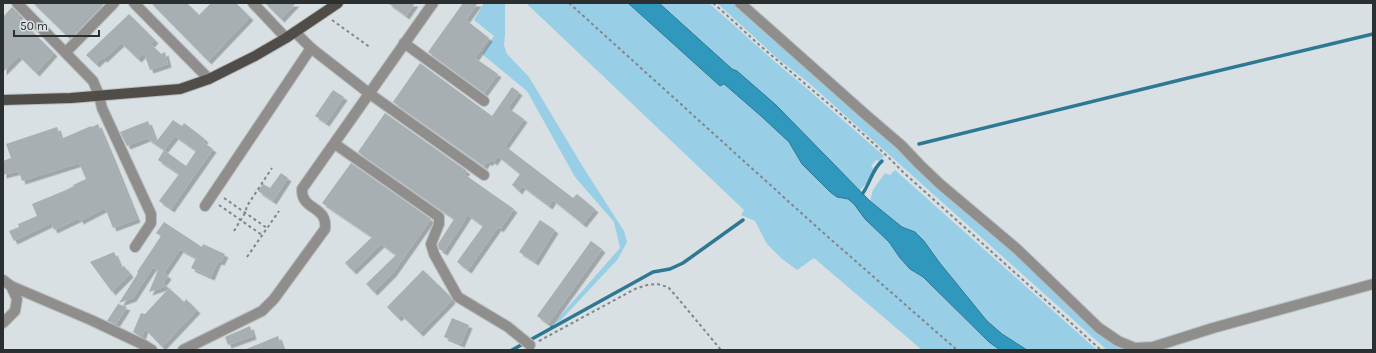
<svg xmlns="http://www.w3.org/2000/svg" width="1376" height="353" font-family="Karla,sans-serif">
  <defs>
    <filter id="shadow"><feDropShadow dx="3.5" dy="3.5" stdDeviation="0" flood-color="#0004"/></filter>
  </defs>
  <rect width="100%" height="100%" fill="#d9e0e3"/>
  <g fill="#98cfe6">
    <path d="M484,3H505V34L504,45L507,54L529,77L583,167L624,231L627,242L618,259L561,320L553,324L620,248L614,222L575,177L527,91L482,54L494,36L474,20Z"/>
    <path d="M526,3H628L720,86L723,84L761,116L789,142L802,164L829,192L837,197L848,199L854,204L865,219L889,242L900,258L910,269L922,277L989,342L1000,350H922L814,258L797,270L781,258L767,244L755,221L741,215L744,210Z"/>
    <path d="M659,3H709L774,61L805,87L884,156L879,161L876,160L871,166L874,169L866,184L860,190L820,151L775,105L737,71L732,69Z"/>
    <path d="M717,3H737L1125,350H1107L885,151L809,83L777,58Z"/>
    <path d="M895,170L1097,350H1027L1002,334L987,321L939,262L924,241L915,232L902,227L870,201L873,190L885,173L890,175Z"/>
  </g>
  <path fill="#3098bc" stroke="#2f7892" d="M628,3H659L732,69L737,71L776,105L870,201L902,227L915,232L924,241L939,262L987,321L1002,334L1027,350H1000L989,342L923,277L910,269L900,258L889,242L865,219L854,204L848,199L837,197L830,192L802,164L789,142L761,116L724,84L720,86Z"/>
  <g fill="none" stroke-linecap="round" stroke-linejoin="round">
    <g stroke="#2f7892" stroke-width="3.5">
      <path d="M919,144L1184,79L1373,34"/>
      <path d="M863,193C870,183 873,168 882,161"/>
      <path d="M512,350L653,272L670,269L683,263L743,220"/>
    </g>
  </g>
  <g fill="#a8afb2" fill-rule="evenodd" filter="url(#shadow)">
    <path d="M33,3H105L70,39Z"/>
    <path d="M151,3H187L199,15L211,3H236L250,17L208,61Z"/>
    <path d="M265,3H296L281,19Z"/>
    <path d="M388,3H415L406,16Z"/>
    <path d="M463,3H478L466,20L489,38L475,58L498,74L484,93L428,52Z"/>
    <path d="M12,7L20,15L18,17L54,53L36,73L19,56L3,72V17Z"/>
    <path d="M129,14L155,40L151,44L161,54L165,52L168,64L150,70L144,53L138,59L121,43L104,59L102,58L96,64L86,55Z"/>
    <path d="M420,63L492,116L512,87L519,92L508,108L524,119L505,146L573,198L577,194L595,209L583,224L553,200L549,206L522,186L519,191L512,185L520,174L498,156L494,162L491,160L489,163L487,161L484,166L393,102Z"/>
    <path d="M333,90L344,97L326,123L315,116Z"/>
    <path d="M385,113L467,171L464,174L514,209L500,229L498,227L468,270L457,262L483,226L468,215L444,252L439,249L438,244L454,219L358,152Z"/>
    <path d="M173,120L182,126L184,123L205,139L203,142L213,149L171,209L159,201L179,174L158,160L164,150L147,138L127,146L120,132L148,121L156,142ZM175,136L196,151L186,166L164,150Z"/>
    <path d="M98,124L112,157L137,219L113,228L105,208L80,221L79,218L54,230L51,223L14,241L9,231L19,227L18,224L37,216L32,204L66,190L74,186L73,185L86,179L79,163L22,181L19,171L3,175V161L11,158L6,144L57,127L61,139L91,126L92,127Z"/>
    <path d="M351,163L431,219L393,273L374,292L366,284L396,255L381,244L353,271L345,263L372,237L322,203Z"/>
    <path d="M281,173L288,178L273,201L258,191L263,184L270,188Z"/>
    <path d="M540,220L555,230L535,262L519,252Z"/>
    <path d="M164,222L202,247L203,244L225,254L221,262L218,261L211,277L191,268L196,258L180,249L164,273L163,272L168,276L163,283L167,286L149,292L158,270L153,267L133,298L119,303L138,273L137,272L161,236L156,233Z"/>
    <path d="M591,241L602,249L548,324L537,316Z"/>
    <path d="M114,252L121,268L124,266L130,274L112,292L90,262Z"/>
    <path d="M423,270L450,296L452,300L420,333L401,315L398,318L387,307Z"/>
    <path d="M169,288L184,302L186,299L197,310L162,347L145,329L142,337L133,332L141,313L145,314Z"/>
    <path d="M118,304L127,307L116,324L107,321Z"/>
    <path d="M452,318L469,325L461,344L444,337Z"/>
    <path d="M250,326L253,336L228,345L225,337Z"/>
    <path d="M278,336L283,350H244Z"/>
  </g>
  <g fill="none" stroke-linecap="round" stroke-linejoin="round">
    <defs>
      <g id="minor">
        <path d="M17,3L93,81L99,95L102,108L151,214V223L135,247"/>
        <path d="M134,3L209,79"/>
        <path d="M253,3L286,38"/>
        <path d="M740,3L866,115L901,145L919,164L940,184L1017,249L1099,328L1118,341L1135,348L1153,347L1213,328L1373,284"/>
        <path d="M295,32L311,48L370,94L484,175"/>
        <path d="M404,43L484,101"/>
        <path d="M66,52L114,3"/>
        <path d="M335,144L439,217V224L431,244L434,254L458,297L508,327L530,345"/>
        <path d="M205,206L311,48"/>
        <path d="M3,280L11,286L91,320L144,345L152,350"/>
        <path d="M3,323L15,311L17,299L11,286"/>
        <path d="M183,350L262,311L274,299L325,229C328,205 301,211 302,189L433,3"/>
      </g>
      <path id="major" d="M3,100L71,98L180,89L209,79L255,56L286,38L338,3"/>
    </defs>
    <use href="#minor" stroke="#b6bdbf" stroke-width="12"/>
    <use href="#major" stroke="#b6bdbf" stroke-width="12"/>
    <g stroke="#818688" stroke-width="2" stroke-dasharray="3 3" stroke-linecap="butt">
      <path d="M569,3L819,229L957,350"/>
      <path d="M713,3C735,22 755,42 777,60C820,97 864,132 903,172L1101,350"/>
      <path d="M332,20L371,48"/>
      <path d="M224,198L267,228"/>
      <path d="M219,205L262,235"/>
      <path d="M234,231L245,213L247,206L272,168"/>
      <path d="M247,257L279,211"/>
      <path d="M539,341L635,289L647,285L657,284L668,287L676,296L721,350"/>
    </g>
    <use href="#minor" stroke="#908e8c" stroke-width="10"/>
    <use href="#major" stroke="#504d49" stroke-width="10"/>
  </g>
  <rect width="1376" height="353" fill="none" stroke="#2c2f30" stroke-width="8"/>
  <path d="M14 30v6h85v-6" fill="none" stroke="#2c2f30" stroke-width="2"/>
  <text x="20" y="30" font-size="12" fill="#2c2f30" stroke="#d9e0e3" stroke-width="3" paint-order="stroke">50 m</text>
</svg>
